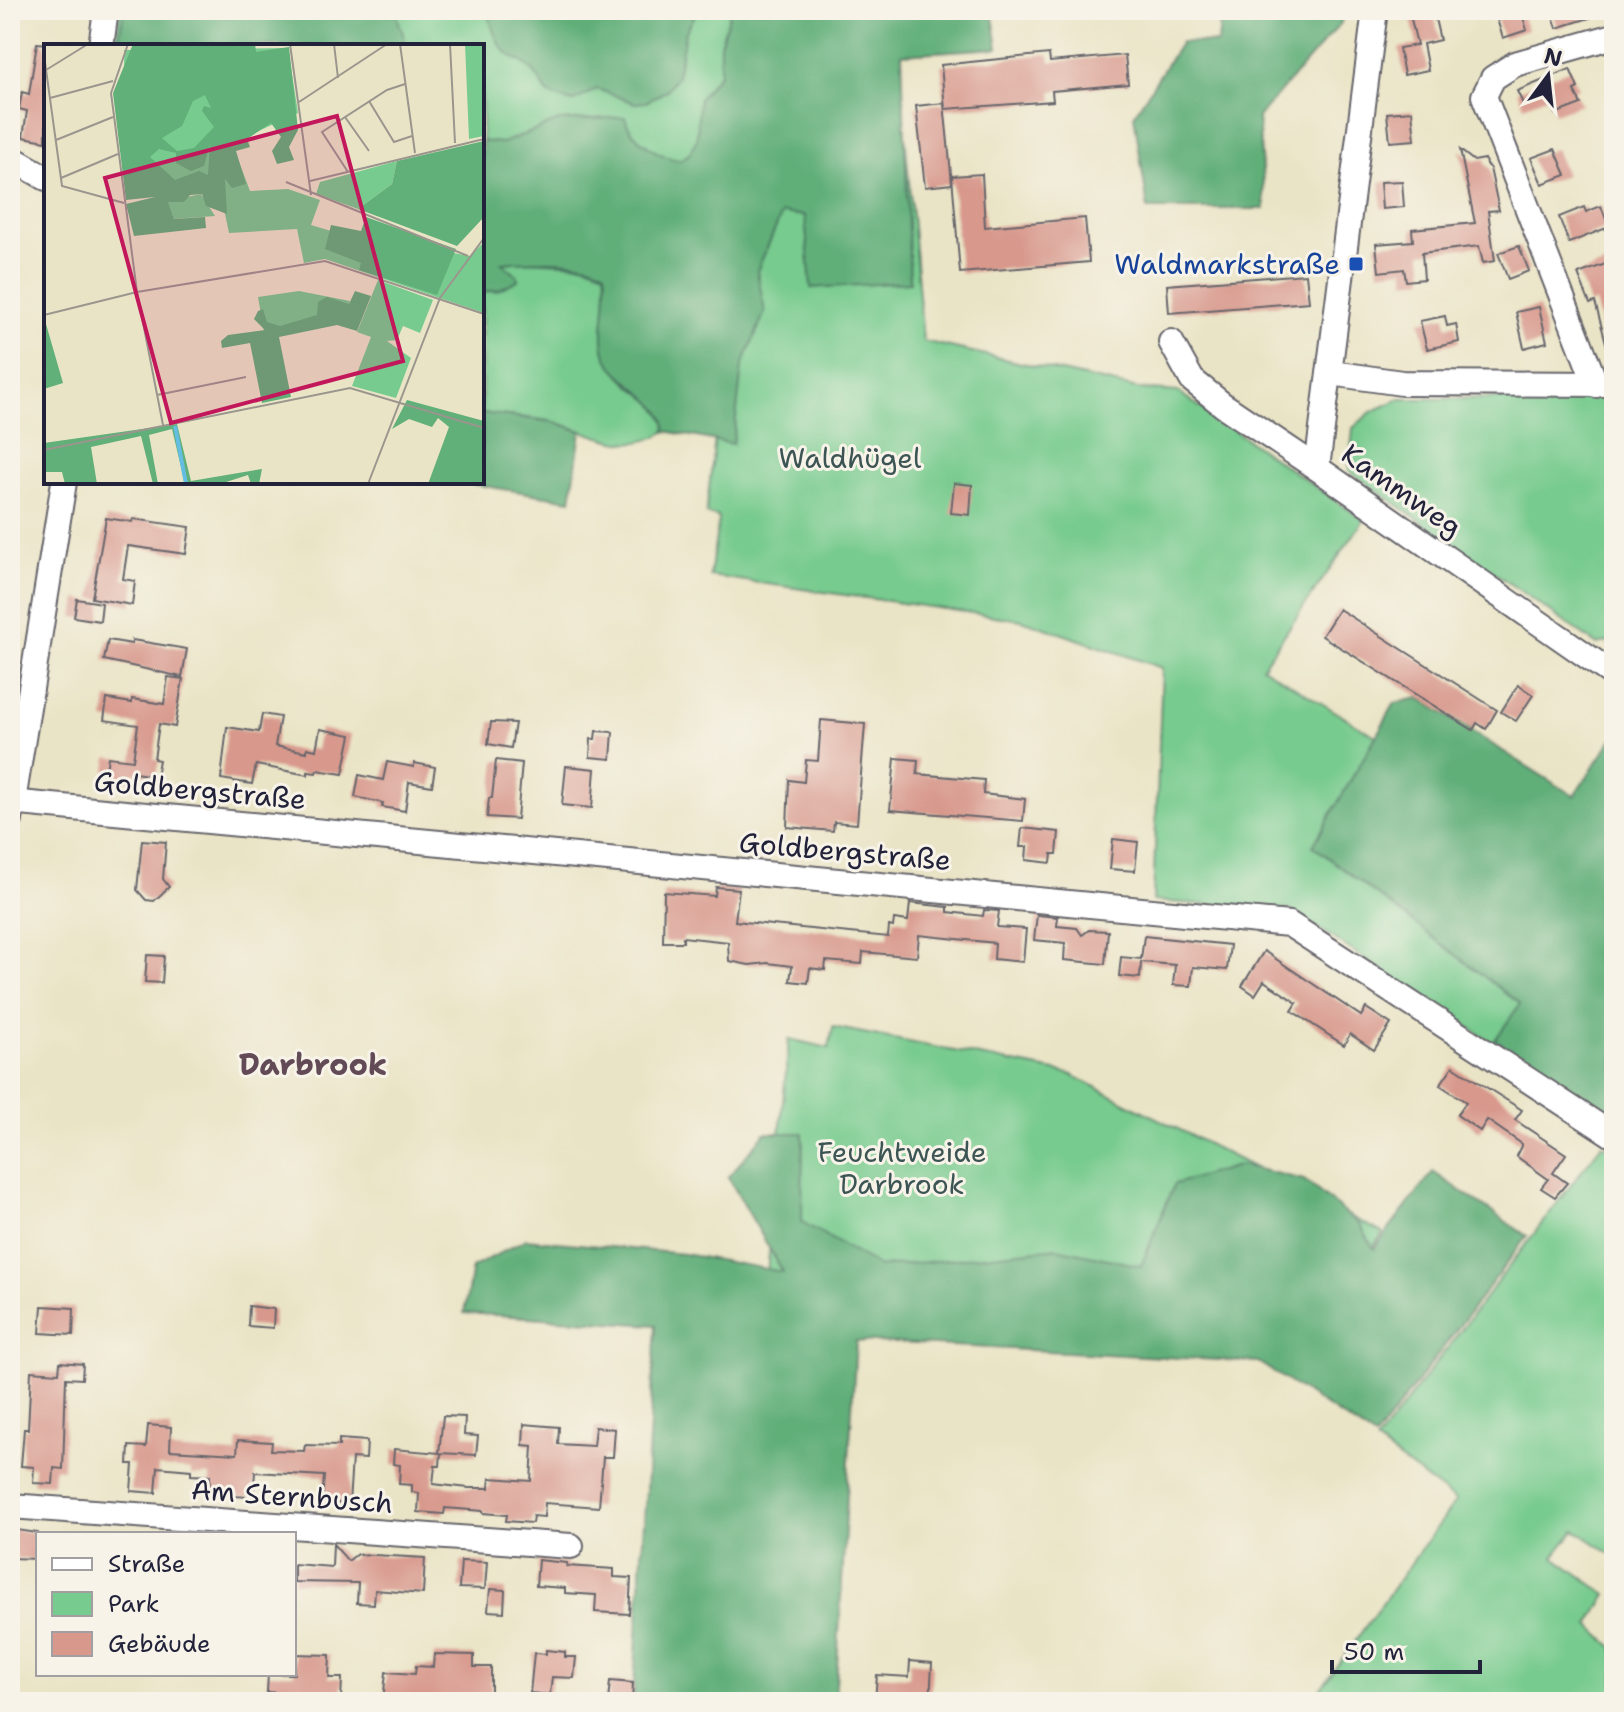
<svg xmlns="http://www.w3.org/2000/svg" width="1624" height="1712" font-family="'Shantell Sans',sans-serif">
  <rect width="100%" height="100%" fill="#f7f3e8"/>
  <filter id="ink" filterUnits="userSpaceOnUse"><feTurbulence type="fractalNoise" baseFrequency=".0125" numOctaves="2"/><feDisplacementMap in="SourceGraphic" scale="16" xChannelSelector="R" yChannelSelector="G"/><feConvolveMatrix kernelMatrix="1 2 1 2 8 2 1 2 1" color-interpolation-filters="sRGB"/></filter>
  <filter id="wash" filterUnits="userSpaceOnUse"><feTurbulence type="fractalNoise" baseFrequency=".006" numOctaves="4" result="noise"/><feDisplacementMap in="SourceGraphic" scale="32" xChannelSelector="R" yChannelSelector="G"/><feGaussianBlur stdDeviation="1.8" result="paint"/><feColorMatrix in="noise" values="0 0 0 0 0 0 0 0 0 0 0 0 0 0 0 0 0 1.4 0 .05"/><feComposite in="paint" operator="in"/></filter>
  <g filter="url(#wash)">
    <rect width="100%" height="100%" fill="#eae4c6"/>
    <g fill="#77cb8e" stroke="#4c7664" stroke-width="2">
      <path d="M120,10H894L923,341L1138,389L1178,392L1364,520L1262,667L1384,741L1569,837L1614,772V1122L1290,910L1153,901L1162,668L1022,620L710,576L719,517L706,514L734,278L482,235V46H115Z"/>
      <path d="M524,261L583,264L605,272C610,297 599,331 604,348C607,357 615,368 621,376C632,393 674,406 665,432C627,456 596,433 557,423C533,416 506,417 482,413V292L498,290L516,275L501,263Z"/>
      <path d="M1614,398V641L1596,644L1349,471L1353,428L1371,412L1399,399Z"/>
      <path d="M833,1027L1070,1074L1383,1233L1324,1316L1120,1314L766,1284L789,1039L829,1048Z"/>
      <path d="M1602,1144L1614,1152V1556L1575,1530L1554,1557L1607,1595L1589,1625L1614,1648V1702H1311L1456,1501L1376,1442Z"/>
    </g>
    <g fill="#61af79" stroke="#42685a" stroke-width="2">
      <path d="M124,10H395L407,46H118Z"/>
      <path d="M487,10H698L685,33L677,76L666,91L646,102L635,103L597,89L573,102C534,93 552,90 531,69C524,61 511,59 505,51C495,41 491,23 487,10Z"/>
      <path d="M731,10H992L998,48L902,54L910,282L811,288L805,216L782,213L757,271L765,312L742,367L733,444L665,431C672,407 620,382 608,360C596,339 610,299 605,272C585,257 527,261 502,263L517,275L518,280L498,290L482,292V141L502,143L559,121L625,117C629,137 660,158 680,160L689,154L697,139L699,99L720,73V44Z"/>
      <path d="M1221,10H1343L1341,23L1258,117L1265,209H1148L1134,115L1181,42L1218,43Z"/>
      <path d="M482,413L555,422L581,431L571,500L460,482H482Z"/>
      <path d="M1419,698L1574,796L1614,737V1117L1495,1040L1520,1004L1313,846L1395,703Z"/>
      <path d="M765,1133H803L802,1222L880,1267L1057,1248L1141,1266L1174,1184L1241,1165L1304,1180L1360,1225L1374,1249L1433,1172L1527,1236L1375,1438L1258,1362L856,1341L835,1702H633L656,1325L464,1313L472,1268L526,1239L684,1254L783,1272L728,1177Z"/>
    </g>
    <g id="blocks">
      <g fill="#d8988c">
        <path d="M1409,10H1433L1440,40L1423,44L1428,70L1404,75L1399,48L1417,45Z"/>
        <path d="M1494,10H1521L1527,30L1503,38Z"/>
        <path d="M1551,10H1601L1602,14L1557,28Z"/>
        <path d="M37,43L46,44V141L23,137L27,111L19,109L22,92L29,94Z"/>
        <path d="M1049,54L1050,62L1125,55L1128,84L1052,91L1053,101L945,109L941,65Z"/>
        <path d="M1570,69L1578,88L1574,90L1581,104L1555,114L1548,96L1524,106L1517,91Z"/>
        <path d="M944,103L952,184L925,187L916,106Z"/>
        <path d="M1412,111L1415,140L1390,142L1387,113Z"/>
        <path d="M1555,149L1566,175L1542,184L1531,158Z"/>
        <path d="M1460,150L1474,161L1485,159L1486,165L1490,168L1499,210L1488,211L1495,261L1483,263L1479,246L1422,253L1424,279L1406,281L1404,269L1379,272L1376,244L1413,241L1412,229L1475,223Z"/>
        <path d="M982,174L985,227L1085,218L1089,262L960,273L952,176Z"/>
        <path d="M1402,181L1404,207L1382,209L1380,182Z"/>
        <path d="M1601,206L1609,227L1569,243L1559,217L1584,207L1586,212Z"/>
        <path d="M1519,246L1529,271L1508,279L1498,253Z"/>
        <path d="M1614,261V353L1609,354L1595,302L1590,304L1578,274Z"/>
        <path d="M1306,274L1309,302L1169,313L1167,285Z"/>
        <path d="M1539,307L1547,342L1524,348L1516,312Z"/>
        <path d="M1445,316L1447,326L1456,324L1459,342L1427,349L1420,321Z"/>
        <path d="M954,483L972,485L970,515L951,513Z"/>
        <path d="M106,518L132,522L133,519L190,527L186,554L128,546L123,579L135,581L132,605L92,598Z"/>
        <path d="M77,599L102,603L100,621L74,617Z"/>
        <path d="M1339,609L1497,710L1486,729L1477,723L1473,730L1322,636Z"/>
        <path d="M108,640L132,644V640L187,649L182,677L104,660Z"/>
        <path d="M168,677L183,679L175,727L159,724L154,759L159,760L156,776L134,773L133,781L105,777L108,757L133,760L138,725L104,720L107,699L132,703V699L164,704Z"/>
        <path d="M1518,685L1533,695L1516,721L1501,712Z"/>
        <path d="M262,714L280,717L275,746L307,752V748L316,750L320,729L351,735L343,774L317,770L316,773L308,772V775L256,765L252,784L221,779L227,727L259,732Z"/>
        <path d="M821,720L865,724L857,824L834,822L833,831L787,827L789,780L804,782L806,760L818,761Z"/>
        <path d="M491,722L515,723L511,748L488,744Z"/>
        <path d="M596,731L613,732L611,759L590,757L591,739H595Z"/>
        <path d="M895,758L918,760L917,774L984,780L983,794L1025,799L1023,821L890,810Z"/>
        <path d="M496,760L522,763L517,819L487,817L489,798H492Z"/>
        <path d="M387,762L414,767V763L435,767L432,786L409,782L405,811L382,807L383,803L355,797L359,775L383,780Z"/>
        <path d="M566,766L595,769L592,808L562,805Z"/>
        <path d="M1022,828L1059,832L1057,854H1052L1051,863L1026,860L1027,847H1020Z"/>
        <path d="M1113,839L1138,842L1135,871L1110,869Z"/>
        <path d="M142,840L166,842L163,879L169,887L154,901L146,900L137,890Z"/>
        <path d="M716,887L739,889L735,921L888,937L889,926L893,927L894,919L908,921L910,903L948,907V912L983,916L984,910L999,911L997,927L1026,929L1023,962L994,959L995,943L919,935L917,957L863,952L862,964L826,961L825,970L810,968L808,983L790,981L792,966L768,963L749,965L729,961L728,942L683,937V942H663L664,892L715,896Z"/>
        <path d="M1037,915L1058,917L1057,926L1077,928L1082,935L1089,930L1108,931L1105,964L1064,960L1065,943L1034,940Z"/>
        <path d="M1144,936L1230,945L1227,970L1193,967L1191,986L1173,985L1175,965L1141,962L1140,978L1119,976L1121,957L1141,959Z"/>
        <path d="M1264,951L1361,1016L1366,1008L1391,1024L1374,1050L1350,1034L1344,1045L1292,1011L1297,1003L1264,981L1255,995L1242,986Z"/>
        <path d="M147,955L164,956L162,983L145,982Z"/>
        <path d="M1453,1066L1522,1110L1515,1120L1566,1154L1553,1173L1567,1183L1555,1197L1541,1188L1548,1179L1516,1156L1522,1144L1487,1120L1480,1131L1457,1115L1466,1102L1440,1085Z"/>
        <path d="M42,1306L74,1308L73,1335L40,1333Z"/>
        <path d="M249,1306L274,1309L273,1328L248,1326Z"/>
        <path d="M60,1362L83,1364L82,1379L66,1378L63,1469L54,1468L53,1484L33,1483L34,1467L21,1466L24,1429H28L31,1371L59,1373Z"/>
        <path d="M443,1416L465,1417L464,1435L478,1436L476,1455L441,1453L440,1466H435L433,1484L469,1488H489L490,1478L531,1481L533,1446L523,1445L524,1424L559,1427L558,1444L593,1446L595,1427L615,1429L613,1457H603L599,1507L545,1503L544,1517L533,1516L532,1523L506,1521L507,1515L483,1513V1511L445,1508L444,1514L418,1512L419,1493L412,1492V1485L399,1484L400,1465L393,1464L394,1449L439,1453Z"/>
        <path d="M148,1425L171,1427L170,1450L237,1454L238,1440L272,1442L271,1450L304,1451L305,1445L339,1446V1439L367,1441L366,1459L352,1458L349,1504L322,1502L324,1476L255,1472L253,1497L209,1495L210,1476L191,1475V1470L158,1467L156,1493L131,1491L133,1464H128L129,1446L146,1447Z"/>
        <path d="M10,1529L38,1533V1559L10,1558Z"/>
        <path d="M333,1544L348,1561L357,1554L425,1558L423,1594L375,1590L374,1604L357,1603L358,1583L294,1582V1564L332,1567Z"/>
        <path d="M538,1560L567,1563V1566L614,1569V1577L631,1578L629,1614L595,1612L596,1595L565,1593V1588L536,1586Z"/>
        <path d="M461,1561L487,1562L485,1589L459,1588Z"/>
        <path d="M490,1589L505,1590L504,1612L488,1611Z"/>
        <path d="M546,1650L565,1652V1657H576L574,1678L552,1677L550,1695L530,1693L534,1653L546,1654Z"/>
        <path d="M294,1654L330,1655L329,1678H342L341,1702H294V1694L267,1692L268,1674H294Z"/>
        <path d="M434,1654L474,1655V1667H491V1702H383L386,1672L415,1674L416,1666L433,1667Z"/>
        <path d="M910,1661L932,1663L930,1702H875L877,1675L909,1677Z"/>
        <path d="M610,1681L633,1683L632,1702H608Z"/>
      </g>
    </g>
  </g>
  <g filter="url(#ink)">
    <use href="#blocks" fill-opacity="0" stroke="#68666c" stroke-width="2"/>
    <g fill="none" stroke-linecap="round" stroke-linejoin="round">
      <defs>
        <g id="street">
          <path d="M101,46L106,10"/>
          <path d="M10,157L46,178"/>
          <path d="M1171,342L1192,380L1223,405L1317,468L1614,675"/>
          <path d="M1331,373L1402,383L1614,384"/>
          <path d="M1596,385L1484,96L1493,78L1515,64L1614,36"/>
          <path d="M1317,468L1375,10"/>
          <path d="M10,802L1289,924L1614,1136"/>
          <path d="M10,820L64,482"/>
          <path d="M10,1506L571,1546"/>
        </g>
      </defs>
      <use href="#street" stroke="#68666c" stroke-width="28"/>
      <use href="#street" stroke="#fff" stroke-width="24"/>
    </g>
  </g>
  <rect fill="#1a4fb4" stroke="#f7f3e8" stroke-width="3" x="1348" y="256" width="16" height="16" rx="4"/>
  <g text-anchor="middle" stroke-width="6" stroke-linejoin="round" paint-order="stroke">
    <g font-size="28" fill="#164399" stroke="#f7f3e8" text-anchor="end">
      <text x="1340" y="274">Waldmarkstraße</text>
    </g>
    <g font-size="28" fill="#3c5554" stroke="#f7f3e8">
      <text x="850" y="468">Waldhügel</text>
      <text x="902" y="1162">Feuchtweide<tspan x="902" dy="32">Darbrook</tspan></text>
    </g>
    <g font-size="28" fill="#22223b" stroke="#f7f3e8">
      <text transform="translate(1402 490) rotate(35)" y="10">Kammweg</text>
      <text transform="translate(200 790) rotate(5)" y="10">Goldbergstraße</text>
      <text transform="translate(845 851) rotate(5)" y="10">Goldbergstraße</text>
      <text transform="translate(292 1496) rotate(4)" y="10">Am Sternbusch</text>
    </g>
    <g font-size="30" font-weight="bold" fill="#624b57" stroke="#f7f3e8">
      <text x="313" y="1075">Darbrook</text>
    </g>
  </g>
  <g transform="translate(44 44)">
    <rect width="440" height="440" fill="#eae4c6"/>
    <path d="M421,0H440V92L425,95ZM244,4L254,69L188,99L206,147L244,145L276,156L267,181L287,187L426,212L440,198V269L281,215L260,219L253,185L185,189L176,146L82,155L80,6ZM353,117L348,140L314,165L272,150L276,138ZM157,150L171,172L130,175L123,157ZM334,236L389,256L376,289L359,282L353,296L343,297L367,314L352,354L308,342L327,293L313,288ZM255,247L306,257L301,272L220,288L214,253Z" fill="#77cb8e"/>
    <path d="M89,0H211L212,8L245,3L254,86L245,103L250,116L233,120L228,107L237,93L227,79L203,95L206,103L192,107L202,140L188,144L181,135L183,170L162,162L158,150L146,151L140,158H124L130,175L161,173L162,184L90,192L82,160L111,153L82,156L69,49ZM161,51L167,64L160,62L158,67L170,83L150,104L133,107L118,94L138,82L149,57ZM166,100L164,131L155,127L131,136L106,113L115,105L132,109V119L147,127L160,122ZM440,97V173L413,202L314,165L348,140L353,117ZM322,173L412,205L393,251L315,226L317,219L281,205L287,181L317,187ZM311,247L327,252L313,287L293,281L235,293L247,353L218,359L206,299L178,304L177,297L184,291L221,286L210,275L214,267L219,265L223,278L236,282L273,271L274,258L283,253L305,260ZM0,273L19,339L0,345ZM363,356L440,377V440H384L405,383L394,374L388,383L365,375L348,385ZM133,380L147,437L218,425L215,440H207L204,431L176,440H141L128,385L105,391L114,440H109L97,392L47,403L53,440H21L18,428H0V399Z" fill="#61af79" fill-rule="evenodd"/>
    <path fill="none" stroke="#63bee1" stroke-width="4" d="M131,382L142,440"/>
    <path fill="none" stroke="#9a968e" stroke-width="2" d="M84,0L67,49L93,248L119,381M246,0L267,151M290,0L294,34M356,0L371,109M406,0L411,99M0,11L18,142L80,159M2,26L44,0M6,54L69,37M325,57L350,98L368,92M255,58L343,0M301,73L325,107M12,96L69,73M304,128L278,88L343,46L361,40M17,134L74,110M266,137L440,95M242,138L424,212M0,271L93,248L281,217L440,270M113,351L202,333M0,406L306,344L440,384M324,440L396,254L440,194"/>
    <path fill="#c2185b" fill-opacity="0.15" stroke="#c2185b" stroke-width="4" d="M293,72L359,317L127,379L61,134Z"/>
    <rect width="440" height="440" fill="none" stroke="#22223b" stroke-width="4"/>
  </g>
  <rect width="1624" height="1712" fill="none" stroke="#f7f3e8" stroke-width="40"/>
  <rect x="36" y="1532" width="260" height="144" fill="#f7f3e8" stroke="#a29fa3" stroke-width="2"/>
  <rect x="52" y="1558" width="40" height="12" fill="#ffffff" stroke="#a29fa3" stroke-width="2"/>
  <text x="108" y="1572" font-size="24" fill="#22223b">Straße</text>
  <rect x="52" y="1592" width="40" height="24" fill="#77cb8e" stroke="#a29fa3" stroke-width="2"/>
  <text x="108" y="1612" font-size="24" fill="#22223b">Park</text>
  <rect x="52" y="1632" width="40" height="24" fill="#d8988c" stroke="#a29fa3" stroke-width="2"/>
  <text x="108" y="1652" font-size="24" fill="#22223b">Gebäude</text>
  <g transform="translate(1548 76) rotate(15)" stroke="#f7f3e8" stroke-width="6" paint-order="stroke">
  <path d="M0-6L14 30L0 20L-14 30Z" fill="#22223b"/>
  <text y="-12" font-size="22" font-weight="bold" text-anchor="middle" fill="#22223b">N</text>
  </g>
  <path d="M1332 1660v12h148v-12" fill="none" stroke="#22223b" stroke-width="4"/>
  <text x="1344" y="1660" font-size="24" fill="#22223b" stroke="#f7f3e8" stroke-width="6" paint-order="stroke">50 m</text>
</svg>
